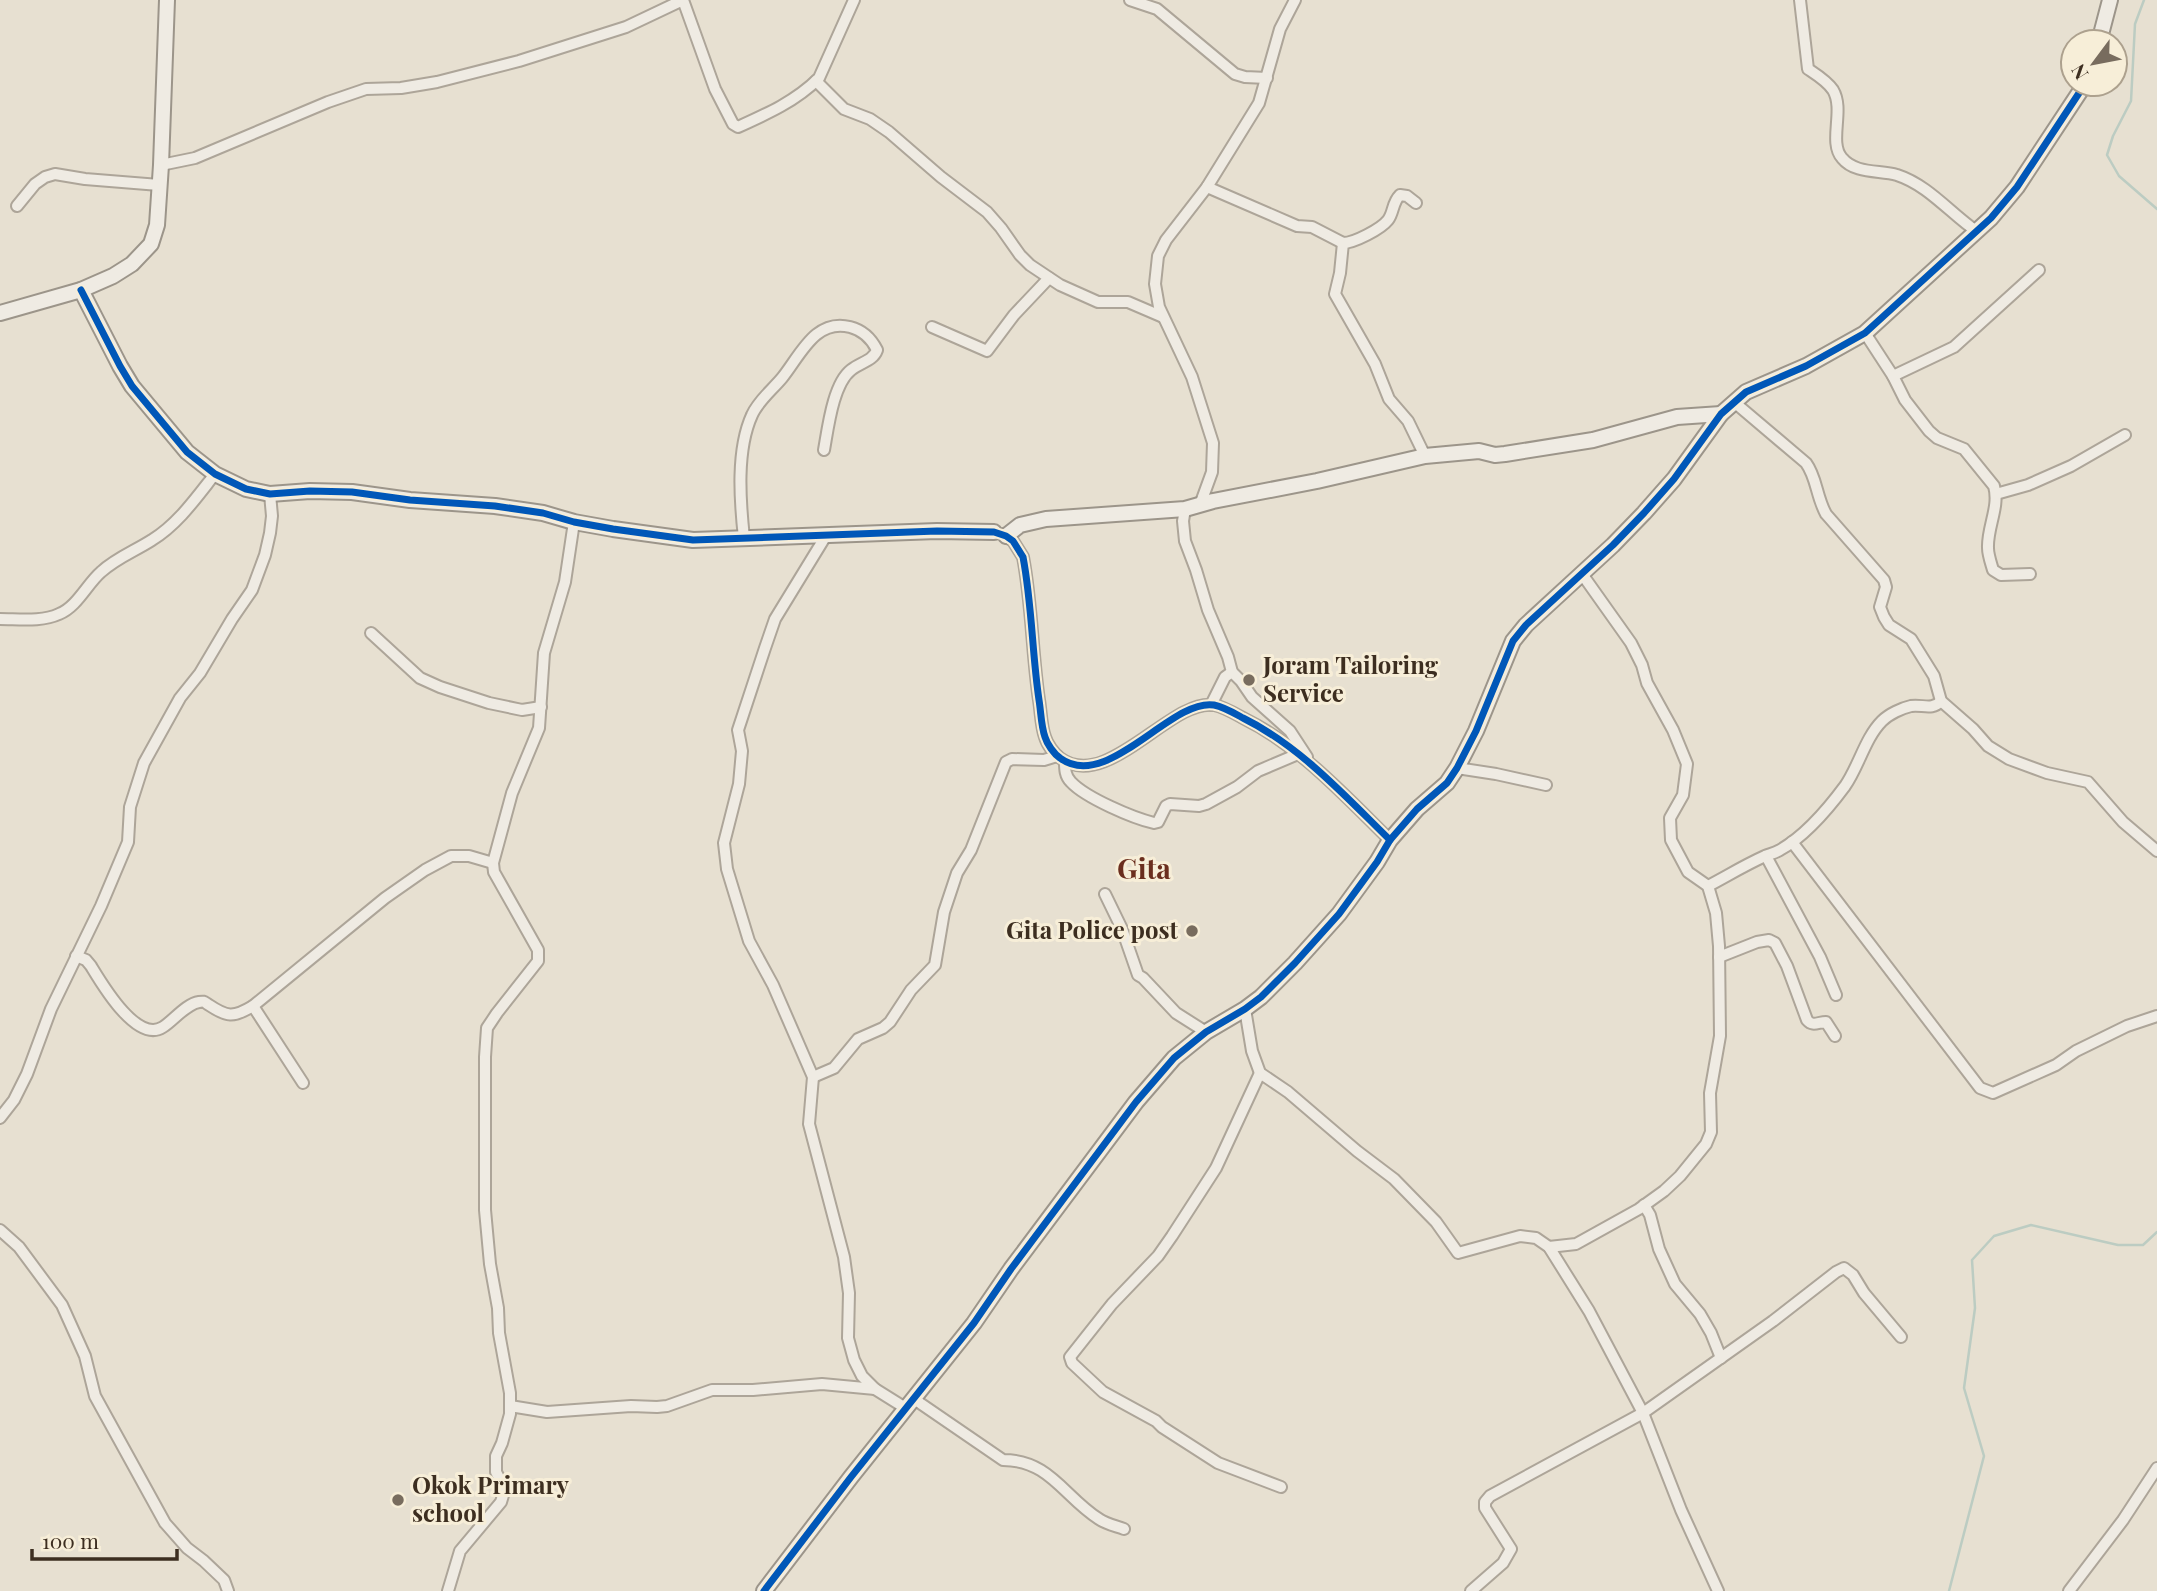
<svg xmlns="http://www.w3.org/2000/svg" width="2157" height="1591" font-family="'Playfair Display',serif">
  <rect width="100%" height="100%" fill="#e7e0d1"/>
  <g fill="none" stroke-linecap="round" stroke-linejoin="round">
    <g stroke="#bcccc2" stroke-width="2.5">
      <path d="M2144,0L2135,24L2131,101L2113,136L2107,155L2119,176L2157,209"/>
      <path d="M1949,1591L1984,1456L1964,1388L1975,1308L1972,1260L1994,1236L2031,1225L2118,1245H2143L2157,1232"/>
    </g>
    <defs>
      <g id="street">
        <path d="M683,0L715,89L733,124L738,127C767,114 796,101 819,78L854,0"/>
        <path d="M1130,0L1157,9L1235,74L1245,77L1267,78"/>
        <path d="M1800,0L1808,69C1817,75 1827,81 1833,90C1845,110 1828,142 1842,158C1855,174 1879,170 1897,175C1928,185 1950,213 1976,231"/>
        <path d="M816,81L844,109L870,119L889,132L941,177L987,212L1001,228L1020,255L1030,265L1060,285L1098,302H1128L1163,317"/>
        <path d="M161,165L195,158L328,102L366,89L401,88L437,82L519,61L626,27L683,0"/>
        <path d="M1207,187L1297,226L1312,227L1343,243C1354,243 1381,229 1388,220C1394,212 1392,203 1400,195L1407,196L1416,203"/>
        <path d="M17,206L35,184L45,177L55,174L85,179L159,185"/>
        <path d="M1343,243L1340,273L1335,294L1375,364L1389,399L1408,421L1425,456"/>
        <path d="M932,327L987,351L1014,315L1049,278"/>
        <path d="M1865,333L1893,376L1905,400L1929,431L1937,438L1964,449L1994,486C2000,507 1987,527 1988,548C1988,555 1991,563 1993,570L2001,575L2030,574"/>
        <path d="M1893,376L1954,347L2039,270"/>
        <path d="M1734,402L1806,463C1817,478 1816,496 1826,514L1884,580L1886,587L1880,607L1884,617L1889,625L1911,639L1934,676L1941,701L1973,729L1988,746L2009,759L2047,773L2088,782L2123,822L2157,851"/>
        <path d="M1996,494L2028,485L2071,466L2125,435"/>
        <path d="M1200,505L1212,472L1213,443L1192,377L1159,307L1155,284L1158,256L1166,240L1207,187L1259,103L1280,29L1295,0"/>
        <path d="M1185,509L1183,521L1185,541L1196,570L1208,610L1228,657L1232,672L1241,681L1252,697L1290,731L1307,757"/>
        <path d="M827,534L775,619L765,648L738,730L742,751L739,784L724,843L727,869L749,941L773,985L813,1077L809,1124L844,1257L849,1293L848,1338L854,1360L862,1376L875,1389L907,1409"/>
        <path d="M1002,534L1013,541L1023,557C1032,604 1032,653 1039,700C1041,712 1041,726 1045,737C1047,744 1054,754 1060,758C1107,793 1171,698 1214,705C1224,707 1234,713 1243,718C1300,746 1345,796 1390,840"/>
        <path d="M744,538C740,501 736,450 752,415C758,401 772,390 782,378C800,356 815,318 850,327C862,330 871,338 877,350C873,361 861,362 851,370C833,384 828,428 824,450"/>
        <path d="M0,619C19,619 42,622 59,614C77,607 87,584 101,572C116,558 135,551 152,540C178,524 196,498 215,474"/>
        <path d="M371,633L420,678L440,687L489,703L522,710L541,707"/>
        <path d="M1211,705L1225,677L1232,672"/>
        <path d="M1065,762C1065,769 1065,776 1071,782C1086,798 1133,818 1154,823L1158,822L1166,806L1170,804L1199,806L1206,804L1237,787L1258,771L1298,754"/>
        <path d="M1457,768L1496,774L1546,785"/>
        <path d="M1792,842L1980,1088L1993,1093L2056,1065L2076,1051L2127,1026L2157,1016"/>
        <path d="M1766,856L1820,957L1836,995"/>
        <path d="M1708,886C1727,876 1745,865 1765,856C1770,854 1775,853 1780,850C1805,836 1828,809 1845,786C1859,766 1865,738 1882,721C1889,714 1902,708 1911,706C1922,704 1932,711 1941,701"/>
        <path d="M1105,894L1122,929L1138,975L1143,978L1176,1013L1206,1032"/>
        <path d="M76,956L86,960L91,966C102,984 137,1044 163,1027C174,1020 186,1004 199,1002C205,1001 204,1002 209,1005C227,1017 233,1018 253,1006L303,1083"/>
        <path d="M1719,957L1757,942L1769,940L1775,943L1787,966L1807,1020C1813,1027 1818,1022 1826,1022L1835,1036"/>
        <path d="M253,1006L385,898L425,870L451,856H469L493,863"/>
        <path d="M1245,1009L1252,1051L1260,1073L1288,1092L1357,1151L1394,1179L1436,1222L1458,1253L1520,1236L1536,1238L1549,1247L1589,1311L1643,1413L1681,1510L1718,1591"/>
        <path d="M1260,1073L1216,1168L1172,1236L1158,1256L1112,1304L1070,1357L1072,1363L1103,1392L1156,1421L1162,1427L1218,1463L1281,1487"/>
        <path d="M813,1077L834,1068L858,1039L883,1028L890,1022L911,990L935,965L944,912L957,873L971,850L1006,762L1012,759L1044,760L1057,756"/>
        <path d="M0,1118L14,1100L27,1074L51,1009L101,906L128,842L130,807L144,763L180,698L200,673L232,619L252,590L265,555L270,533L272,516L270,494"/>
        <path d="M1644,1205L1650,1215L1659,1249L1675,1284L1700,1314L1711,1333L1721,1358"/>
        <path d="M0,1230L19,1247L62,1305L85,1356L95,1396L165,1523L187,1548L204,1561L224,1580L228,1591"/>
        <path d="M1549,1247L1576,1244L1639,1209L1664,1191L1680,1176L1706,1144L1711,1132L1710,1093L1720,1036L1719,946L1716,913L1708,886L1688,872L1671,840L1670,818L1683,795L1687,764L1673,730L1647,683L1642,665L1631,643L1582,574"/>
        <path d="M914,1399L1003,1460C1050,1460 1064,1497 1099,1519C1106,1524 1116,1526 1124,1529"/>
        <path d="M510,1406L547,1412L631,1406L657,1407L667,1406L712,1390H753L822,1384L875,1389"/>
        <path d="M448,1591L460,1551L501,1502L504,1492L503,1485L496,1472V1456L502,1443L510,1414V1393L499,1333L498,1308L490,1264L485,1210V1057L487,1028L497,1013L538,961V950L494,872L493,863L512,793L539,728L544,653L565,582L574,522"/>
        <path d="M1471,1591L1503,1563L1511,1549L1485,1508V1502L1490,1496L1643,1413L1773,1321L1836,1272L1844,1268L1853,1275L1864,1293L1901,1337"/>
        <path d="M2069,1591L2123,1520L2157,1468"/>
      </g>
      <g id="secondary">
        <path d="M2099,42L2110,0"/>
        <path d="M81,290L120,366L132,386L187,452L215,474L246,489L270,494L310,491L352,492L410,500L495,506L543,513L574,522L613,529L693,540L937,531L994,532"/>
        <path d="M0,313L81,290L113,276L132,264L151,244L157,225L161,165L167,0"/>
        <path d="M1006,536L1020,525L1046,519L1185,509L1213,501L1317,481L1425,456L1479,451L1495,455L1505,454L1593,440L1677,417L1721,414"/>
        <path d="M764,1591L851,1477L974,1323L1011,1269L1136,1102L1174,1058L1206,1032L1245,1009L1261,997L1295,963L1339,914L1377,862L1390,840L1417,809L1447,783L1457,768L1476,731L1513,641L1526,625L1613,545L1644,513L1674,479L1721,414L1746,392L1806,366L1865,333L1991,218L2017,187L2085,84"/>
      </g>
    </defs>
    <use href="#street" stroke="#ada599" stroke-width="14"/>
    <use href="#secondary" stroke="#9c958a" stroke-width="18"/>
    <use href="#street" stroke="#efebe3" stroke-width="10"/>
    <use href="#secondary" stroke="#efebe3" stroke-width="14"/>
    <defs>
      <g id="cycleway">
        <path d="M81,290L120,366L132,386L187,452L215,474L246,489L270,494L310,491L352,492L410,500L495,506L543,513L574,522L613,529L693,540L937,531L994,532L1006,536L1013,541L1023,557C1032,604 1032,653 1039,700C1041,712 1041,726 1045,737C1047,744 1054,754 1060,758C1107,793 1171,698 1214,705C1224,707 1234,713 1243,718C1300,746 1345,796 1390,840"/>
        <path d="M764,1591L851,1477L974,1323L1011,1269L1136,1102L1174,1058L1206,1032L1245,1009L1261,997L1295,963L1339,914L1377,862L1390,840L1417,809L1447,783L1457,768L1476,731L1513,641L1526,625L1613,545L1644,513L1674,479L1721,414L1746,392L1806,366L1865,333L1991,218L2017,187L2085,84"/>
      </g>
    </defs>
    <use href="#cycleway" stroke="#f7eed8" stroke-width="11"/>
    <use href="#cycleway" stroke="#0057b8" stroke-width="7"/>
  </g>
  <g fill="#786c5e" stroke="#f7eed8" stroke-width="2.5">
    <circle cx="1249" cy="680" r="7"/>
    <circle cx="1192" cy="931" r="7"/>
    <circle cx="398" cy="1500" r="7"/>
  </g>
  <g text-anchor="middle" stroke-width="6" stroke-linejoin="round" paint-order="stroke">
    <g font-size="24" font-weight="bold" fill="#3d2e20" stroke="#f7eed8" text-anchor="start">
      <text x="1263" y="674">Joram Tailoring<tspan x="1263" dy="28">Service</tspan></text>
      <text x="1178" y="939" text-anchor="end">Gita Police post</text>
      <text x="412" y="1494">Okok Primary<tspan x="412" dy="28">school</tspan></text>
    </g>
    <g font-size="28" font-weight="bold" fill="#6b2e1e" stroke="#f7eed8">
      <text x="1144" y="879">Gita</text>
    </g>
  </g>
  <g transform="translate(2094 63) rotate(238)"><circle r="33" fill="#f7eed8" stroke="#ada18e" stroke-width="2"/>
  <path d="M0-5L12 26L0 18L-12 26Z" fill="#786c5e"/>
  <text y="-10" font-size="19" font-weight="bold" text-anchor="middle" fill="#3d2e20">N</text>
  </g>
  <path d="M32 1549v10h145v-10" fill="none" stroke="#3d2e20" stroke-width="3.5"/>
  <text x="42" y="1549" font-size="21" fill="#3d2e20" stroke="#f7eed8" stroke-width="5" paint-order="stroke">100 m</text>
</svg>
